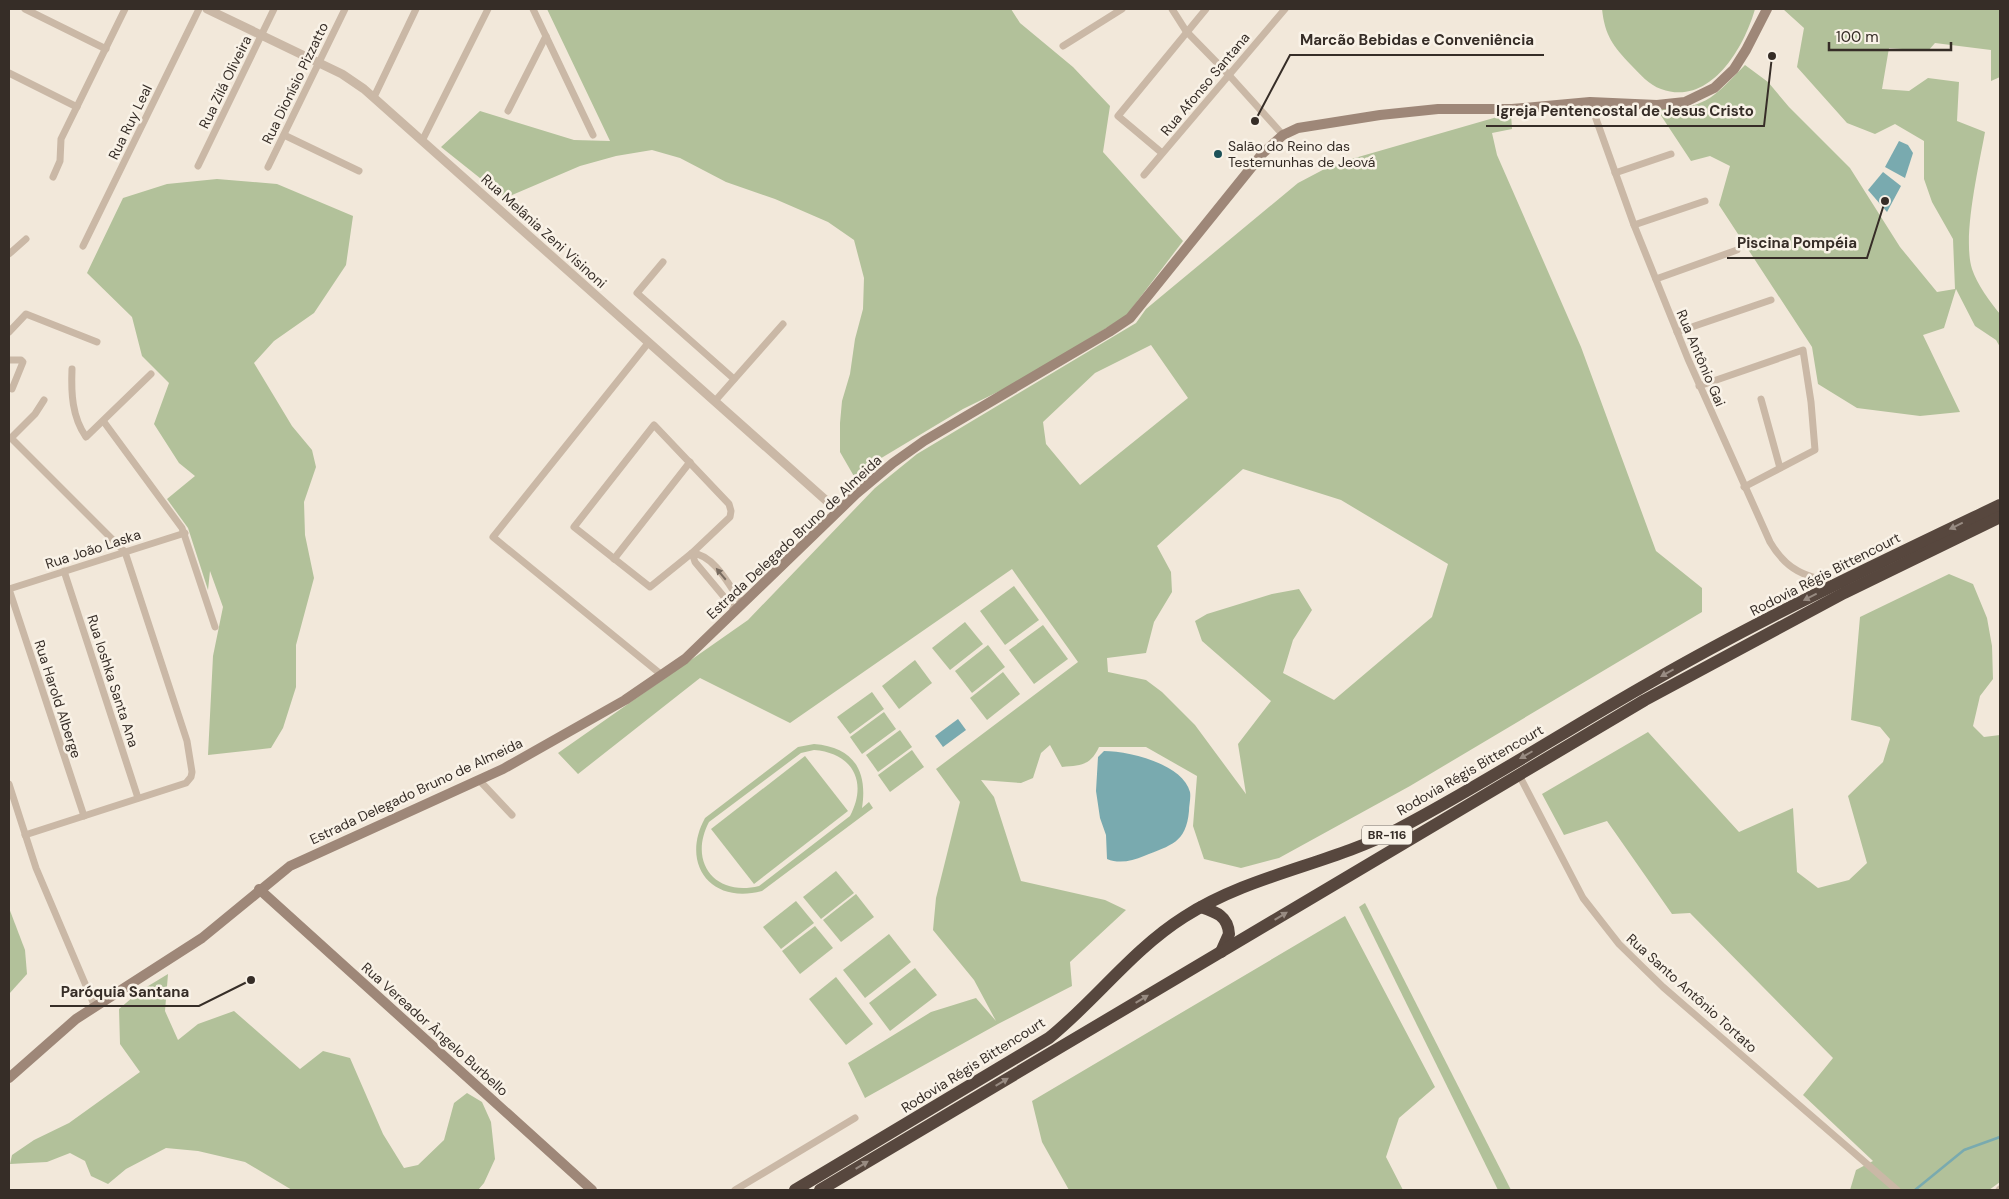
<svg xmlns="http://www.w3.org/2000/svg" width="2009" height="1199" font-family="'DM Sans',sans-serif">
  <rect width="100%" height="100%" fill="#f2e8da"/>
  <g fill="#b2c19a" fill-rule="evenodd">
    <path d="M547,9H1011L1020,23L1073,67L1110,106L1103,152L1183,241L1126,316L1020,381L963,409L873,463L855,478L840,452V423L842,401L850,374L855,339L863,309L864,278L854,240L828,222L775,199L726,182L680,158L652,150L616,156L580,166L505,198L441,147L480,111L574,140L610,141Z"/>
    <path d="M1602,9H1755C1744,48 1710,107 1661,89C1649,85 1640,74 1631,65C1613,46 1605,36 1602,9Z"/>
    <path d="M1783,9H2000V77L1991,81V50L1935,43L1928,51L1889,48L1882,89L1909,91L1928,78L1959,82L1957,121L1985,132C1979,166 1962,237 1972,269C1977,284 1990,302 2000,314V347L1996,340L1975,326L1956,289L1944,328L1923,335L1960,412L1920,416L1857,408L1818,384L1812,347L1719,205L1730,166L1710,156L1691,161L1656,108C1704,111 1714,97 1745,65L1768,82L1789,107L1850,168L1900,247L1937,292L1955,289L1953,239L1932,202L1924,179V141L1895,124L1875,134L1847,123L1797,67L1804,28Z"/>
    <path d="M1511,113L1512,129L1492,133L1497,155L1581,347L1656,551L1702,588V612L1410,786L1279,858L1241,868L1204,859L1193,826L1197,776L1146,747H1099C1090,766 1081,765 1062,767L1050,745L1041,753L1033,778L1021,783L981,780L994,797L1021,881L1105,900L1126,910L1070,962L1072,986L998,1024L865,1098L848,1063L931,1012L976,998L996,1021L974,980L933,930L936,898L960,802L936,769L1078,662L1012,569L790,723L700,678L578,774L558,753L748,620L875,488L917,454L1136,323L1146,309L1298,183L1334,164ZM1151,345L1188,398L1080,485L1046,444L1043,422L1095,373ZM1243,469L1341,500L1448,564L1432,617L1334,700L1283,673L1293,640L1312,610L1299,589L1272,594L1207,614L1195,621L1202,641L1271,701L1238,744L1246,794L1195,725L1162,692L1146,680L1108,672L1107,658L1146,653L1154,622L1172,592L1171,572L1157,546Z"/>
    <path d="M217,179L277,184L353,216L346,265L314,313L274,341L254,363L292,426L312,450L316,467L304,502L305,535L314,578L296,645V687L283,728L271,748L208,755L213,656L223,607L210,571L208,590L188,528L167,499L195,476L179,463L154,424L169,383L142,356L132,317L87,273L123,198L167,184Z"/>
    <path d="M1949,574L1973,584L1987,618L1992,646L1993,679L1980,696L1973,726L1984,737L2000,735V1182L1989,1190H1850L1856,1170L1873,1161L1803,1095L1833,1058L1690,913L1672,914L1607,821L1564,835L1542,794L1648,732L1739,832L1793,808L1797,872L1818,888L1849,880L1867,863L1848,796L1883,762L1890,739L1880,727L1851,720L1860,617Z"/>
    <path d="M1014,586L1039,620L1005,645L980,611Z"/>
    <path d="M965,622L983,644L950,670L932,648Z"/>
    <path d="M1043,625L1068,659L1034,684L1009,650Z"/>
    <path d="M988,645L1005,667L972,693L955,671Z"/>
    <path d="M915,660L932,683L899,709L882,686Z"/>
    <path d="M1003,672L1020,694L987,720L970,698Z"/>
    <path d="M872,692L884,709L850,734L837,717Z"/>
    <path d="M884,712L896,729L862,754L850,737Z"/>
    <path d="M900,730L912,747L878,772L866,755Z"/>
    <path d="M814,744C853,747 868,770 862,808L869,802L873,808L762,891C711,905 680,864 705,818L798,747ZM814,750C853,753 868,782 850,816L759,886C715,897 688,862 709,822L801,753Z"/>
    <path d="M912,750L924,767L890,792L878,775Z"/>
    <path d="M805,756L848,811L754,884L711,829Z"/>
    <path d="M836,871L854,893L821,919L803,897Z"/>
    <path d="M856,894L874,917L841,942L823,920Z"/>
    <path d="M796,901L814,923L781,949L763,927Z"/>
    <path d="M1365,903L1511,1190H1498L1359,907Z"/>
    <path d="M9,908L25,950L27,974L9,994Z"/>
    <path d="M1345,916L1435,1087L1399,1118L1386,1157L1403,1190H1069L1042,1142L1032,1101Z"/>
    <path d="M815,926L833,948L800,974L782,951Z"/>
    <path d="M889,934L911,962L865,998L843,970Z"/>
    <path d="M915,968L937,995L890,1031L869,1003Z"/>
    <path d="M168,974L165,1011L178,1040L198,1024L234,1011L300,1069L323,1051L350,1058L383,1134L404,1168L418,1165L444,1140L454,1103L467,1093L482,1102L491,1122L495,1159L484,1183L478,1190H292L245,1162L198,1151L166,1148L126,1169L108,1184L91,1176L85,1161L70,1153L47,1162L10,1164L12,1155L34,1140L69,1123L140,1072L120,1044L119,1009L140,991Z"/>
    <path d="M836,977L873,1024L846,1045L809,999Z"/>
  </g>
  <g fill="#79aaaf">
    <path d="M1899,141L1908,145L1913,153L1905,178L1885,167Z"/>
    <path d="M1883,172L1901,186L1887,212L1868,190Z"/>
    <path d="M958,719L966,730L943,747L935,736Z"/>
    <path d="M1104,751C1129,751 1183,764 1190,792C1191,798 1189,805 1189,811C1186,843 1171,845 1144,856C1132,861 1119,864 1107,859L1106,835L1100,818L1096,791L1098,757Z"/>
  </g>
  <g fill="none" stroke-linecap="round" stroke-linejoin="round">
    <path stroke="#79aaaf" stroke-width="2.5" d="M1915,1190L1964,1150L2000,1137"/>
    <g stroke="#cab8a6" stroke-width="7">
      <path d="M25,9L106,49"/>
      <path d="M533,9L593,135"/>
      <path d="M1172,9L1186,31L1228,74L1283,135"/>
      <path d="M1063,46L1122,9"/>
      <path d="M9,73L77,107"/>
      <path d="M374,97L416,9"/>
      <path d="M1590,102L1634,225L1688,359L1770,542C1787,571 1805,576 1836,584"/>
      <path d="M508,111L546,36"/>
      <path d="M284,135L359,171"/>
      <path d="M422,141L488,9"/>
      <path d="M1162,153L1118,116L1206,9"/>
      <path d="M198,166L274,9"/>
      <path d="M268,167L345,9"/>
      <path d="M1615,173L1671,154"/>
      <path d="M1144,175L1285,9"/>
      <path d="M53,177L60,161L61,139L125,9"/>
      <path d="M1634,225L1705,201"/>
      <path d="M83,246L199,9"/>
      <path d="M9,254L26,239"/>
      <path d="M663,262L637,293L734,379"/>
      <path d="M1656,279L1737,250"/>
      <path d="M9,332L26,314L97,342"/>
      <path d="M1677,332L1771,300"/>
      <path d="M649,342L493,537L663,676"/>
      <path d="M9,360H21L23,362L12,389"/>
      <path d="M72,369C71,393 72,417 86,437L151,374"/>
      <path d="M1699,386L1803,350L1811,402L1815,450L1744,487"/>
      <path d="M1761,399L1780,468"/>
      <path d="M715,401L783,324"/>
      <path d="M104,422L182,528L215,627"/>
      <path d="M654,425L729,504L731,511L730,517L692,553L650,587L574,527Z"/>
      <path d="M614,559L690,462"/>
      <path d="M64,571L138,798"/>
      <path d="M735,610L695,562L692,553C715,555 730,587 742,604"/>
      <path d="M1519,775L1583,898L1619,944L1663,987L1897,1190"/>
      <path d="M479,780L512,815"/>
      <path d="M9,784L36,868L95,1007"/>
      <path d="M84,816L9,589L185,533"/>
      <path d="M25,835L186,783L191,777L192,772L187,741L125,552L11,438L35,414L44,400"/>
      <path d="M735,1190L855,1118"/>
      <path d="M1999,1190L2000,1189"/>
    </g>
    <path stroke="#cab8a6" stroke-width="9" d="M207,9L342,74L364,89L838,511"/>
    <g stroke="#9e8778" stroke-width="10">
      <path d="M259,889L592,1190"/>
      <path d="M9,1078L76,1019L202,938L290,866L503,769L625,700L685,659L856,494L893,463L924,441L1109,332L1130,318L1263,153L1283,135L1298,128L1380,115L1438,109H1512L1590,102L1657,105L1685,102L1714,88L1734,69L1746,50L1767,9"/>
    </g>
    <g stroke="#57473e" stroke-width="12">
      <path d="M1201,907C1216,912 1228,916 1229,934L1221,952"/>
      <path d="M795,1190L1049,1038C1096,1000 1132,950 1184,917C1251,874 1329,865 1398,829C1484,784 1566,730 1651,682C1764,617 1883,561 2000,505"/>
      <path d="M820,1190L1645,700L1844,593L2000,517"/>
    </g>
  </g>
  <defs><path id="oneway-solid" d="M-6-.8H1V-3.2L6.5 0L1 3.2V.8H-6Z" transform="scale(1.25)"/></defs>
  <g fill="#988b82">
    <use href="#oneway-solid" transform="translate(1956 526) rotate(154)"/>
    <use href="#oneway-solid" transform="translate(1810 597) rotate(153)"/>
    <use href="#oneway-solid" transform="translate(1667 673) rotate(151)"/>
    <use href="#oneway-solid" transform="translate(1526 755) rotate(150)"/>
    <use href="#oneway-solid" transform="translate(1281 916) rotate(-31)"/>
    <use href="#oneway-solid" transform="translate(1142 999) rotate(-31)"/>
    <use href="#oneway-solid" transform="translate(1002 1082) rotate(-31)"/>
    <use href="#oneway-solid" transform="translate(862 1165) rotate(-31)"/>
  </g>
  <use fill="#796c60" href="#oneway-solid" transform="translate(721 574) rotate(-130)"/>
  <circle fill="#1c5158" stroke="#f9f2e7" stroke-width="2" cx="1218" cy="154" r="5"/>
  <g text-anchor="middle" stroke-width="5" stroke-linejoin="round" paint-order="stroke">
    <rect fill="#f9f2e7" stroke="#706861" stroke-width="1" x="1362" y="825.5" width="50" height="19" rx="4"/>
    <g font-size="12" font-weight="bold" fill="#362d27">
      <text x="1387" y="839">BR-116</text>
    </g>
    <g font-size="14" fill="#362d27" stroke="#f9f2e7">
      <text transform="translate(225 82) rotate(-64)" y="5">Rua Zilá Oliveira</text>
      <text transform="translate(295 83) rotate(-64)" y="5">Rua Dionísio Pizzatto</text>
      <text transform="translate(1205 84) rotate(-50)" y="5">Rua Afonso Santana</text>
      <text transform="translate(130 122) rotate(-64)" y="5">Rua Ruy Leal</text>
      <text transform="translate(544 231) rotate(42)" y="5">Rua Melânia Zeni Visinoni</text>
      <text transform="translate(1701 358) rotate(67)" y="5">Rua Antônio Gai</text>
      <text transform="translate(794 537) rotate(-43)" y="5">Estrada Delegado Bruno de Almeida</text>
      <text transform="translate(93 549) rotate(-18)" y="5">Rua João Laska</text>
      <text transform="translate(1825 574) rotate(-27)" y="5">Rodovia Régis Bittencourt</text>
      <text transform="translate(113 681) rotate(72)" y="5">Rua Ioshka Santa Ana</text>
      <text transform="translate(58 699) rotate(72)" y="5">Rua Harold Alberge</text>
      <text transform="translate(1470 770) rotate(-30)" y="5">Rodovia Régis Bittencourt</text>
      <text transform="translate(416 791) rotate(-25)" y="5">Estrada Delegado Bruno de Almeida</text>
      <text transform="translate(1692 993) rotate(42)" y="5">Rua Santo Antônio Tortato</text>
      <text transform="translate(435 1029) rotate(42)" y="5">Rua Vereador Ângelo Burbello</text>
      <text transform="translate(973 1065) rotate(-32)" y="5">Rodovia Régis Bittencourt</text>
    </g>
    <g font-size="14" fill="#362d27" stroke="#f9f2e7" text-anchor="start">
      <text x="1228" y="151">Salão do Reino das<tspan x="1228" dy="16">Testemunhas de Jeová</tspan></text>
    </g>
  </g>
  <path fill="none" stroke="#362d27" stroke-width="2" d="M1255 121L1290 55H1544M1772 56L1764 126H1486M1885 201L1867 258H1727M251 980L199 1006H50"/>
  <g fill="#362d27" stroke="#f9f2e7" stroke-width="2">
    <circle cx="1255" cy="121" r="5"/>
    <circle cx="1772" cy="56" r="5"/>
    <circle cx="1885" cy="201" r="5"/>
    <circle cx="251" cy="980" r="5"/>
  </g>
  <g font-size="15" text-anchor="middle" font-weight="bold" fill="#362d27" stroke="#f9f2e7" stroke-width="5" stroke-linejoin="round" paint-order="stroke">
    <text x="1417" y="45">Marcão Bebidas e Conveniência</text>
    <text x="1625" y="116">Igreja Pentencostal de Jesus Cristo</text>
    <text x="1797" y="248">Piscina Pompéia</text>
    <text x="125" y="997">Paróquia Santana</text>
  </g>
  <rect width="2009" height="1199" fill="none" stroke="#362d27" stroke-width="20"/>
  <path d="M1829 42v8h122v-8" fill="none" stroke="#362d27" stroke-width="2.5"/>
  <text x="1836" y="42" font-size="15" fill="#362d27" stroke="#f9f2e7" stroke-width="4" paint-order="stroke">100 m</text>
</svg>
